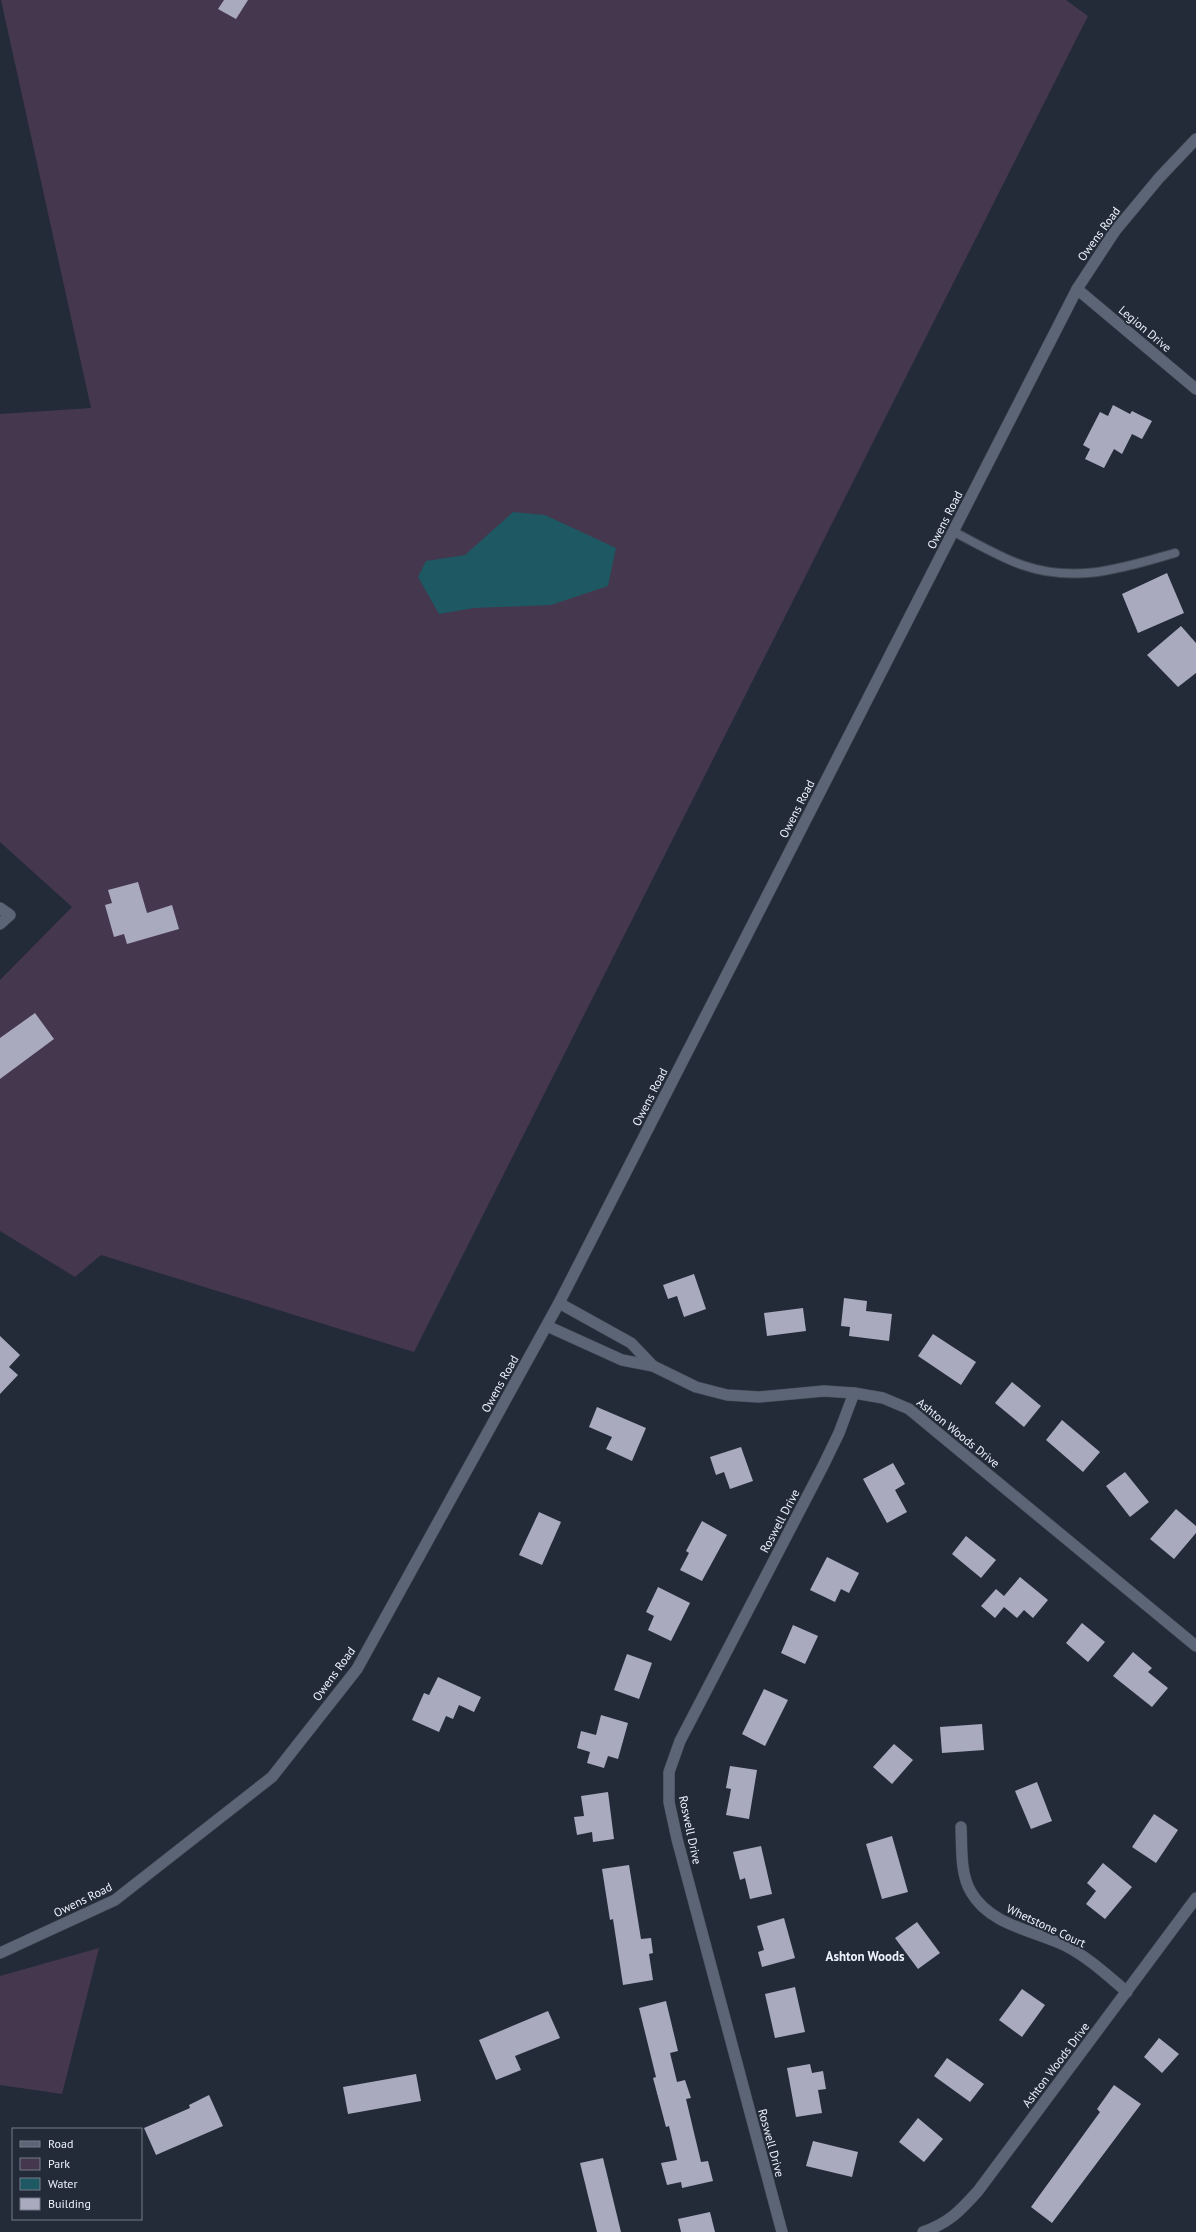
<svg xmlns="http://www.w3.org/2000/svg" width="1196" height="2232" font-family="'PT Sans',sans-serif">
  <rect width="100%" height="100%" fill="#232b39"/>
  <g fill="#45374e">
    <path d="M1,0H1066L1088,16L414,1352L101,1255L75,1277L0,1231V980L72,907L0,842V414L91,408Z"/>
    <path d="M99,1948L62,2094L0,2085V1976Z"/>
  </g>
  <path fill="#1d5863" d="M513,512L545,515L616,548L608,586L551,605L474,608L439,614L418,577L426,561L465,555Z"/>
  <g fill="#aaaabe">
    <path d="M224,0H248L236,19L218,9Z"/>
    <path d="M1113,405L1130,414L1132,411L1152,421L1142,439L1132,434L1122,454L1114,449L1104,468L1085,459L1090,449L1083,445L1100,412L1108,416Z"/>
    <path d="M1167,573L1184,613L1138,633L1122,594Z"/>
    <path d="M1181,626L1196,643V673L1178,687L1147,655Z"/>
    <path d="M138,882L147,913L172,905L179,929L127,944L124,934L114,937L105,905L112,903L108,890Z"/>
    <path d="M35,1013L54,1039L0,1079V1038Z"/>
    <path d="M694,1274L706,1309L684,1317L677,1296L668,1299L663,1285Z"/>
    <path d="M844,1298L867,1301L866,1311L892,1314L889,1341L849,1336L850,1327L841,1326Z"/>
    <path d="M803,1308L806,1331L767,1336L764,1313Z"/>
    <path d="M933,1334L976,1362L961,1385L918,1356Z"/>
    <path d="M0,1336L20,1355L9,1367L18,1375L0,1394Z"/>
    <path d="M1012,1382L1041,1406L1024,1427L995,1403Z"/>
    <path d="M597,1407L646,1428L632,1461L606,1449L612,1437L589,1427Z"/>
    <path d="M1062,1420L1100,1452L1083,1472L1046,1440Z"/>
    <path d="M741,1447L753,1481L730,1489L724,1472L716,1475L710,1457Z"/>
    <path d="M893,1463L905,1484L895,1490L907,1512L887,1523L863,1479Z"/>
    <path d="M1125,1472L1149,1502L1130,1517L1106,1486Z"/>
    <path d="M1176,1509L1196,1526V1533L1174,1559L1150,1539Z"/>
    <path d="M539,1512L561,1522L542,1565L519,1555Z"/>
    <path d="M702,1521L727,1535L702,1581L680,1570L689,1553L686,1551Z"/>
    <path d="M966,1536L996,1560L981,1578L952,1554Z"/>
    <path d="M827,1557L859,1573L849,1593L841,1589L835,1602L810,1590Z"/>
    <path d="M1020,1577L1048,1600L1033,1618L1024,1610L1017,1618L1004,1607L995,1618L981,1606L996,1589L1004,1596Z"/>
    <path d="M658,1587L690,1603L671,1641L648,1630L654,1616L646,1612Z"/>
    <path d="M1082,1623L1105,1642L1088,1662L1066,1643Z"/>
    <path d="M793,1625L818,1636L805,1664L781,1653Z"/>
    <path d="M1133,1652L1152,1668L1148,1672L1168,1688L1152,1707L1113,1676Z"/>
    <path d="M627,1654L652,1663L639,1699L614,1690Z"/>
    <path d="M438,1677L481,1697L474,1712L459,1705L453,1719L446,1716L439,1732L412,1720L424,1693L429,1695Z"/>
    <path d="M764,1689L788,1700L765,1746L742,1734Z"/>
    <path d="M601,1715L628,1723L618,1759L608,1756L604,1768L587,1763L590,1752L577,1748L581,1731L596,1735Z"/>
    <path d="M982,1724L984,1750L942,1753L940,1727Z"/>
    <path d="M894,1744L913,1760L892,1784L873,1767Z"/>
    <path d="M730,1766L757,1770L749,1819L726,1815L731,1789L726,1788Z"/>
    <path d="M1037,1782L1052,1821L1031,1829L1015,1791Z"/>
    <path d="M608,1792L614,1839L593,1842L592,1832L577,1835L574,1817L584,1816L581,1796Z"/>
    <path d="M1154,1814L1178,1830L1156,1863L1132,1847Z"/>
    <path d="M892,1836L908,1892L882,1899L866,1844Z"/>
    <path d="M761,1846L772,1894L750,1899L745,1878L740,1880L733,1852Z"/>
    <path d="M1103,1863L1132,1887L1105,1919L1086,1904L1096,1891L1087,1883Z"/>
    <path d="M629,1865L641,1939L651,1938L653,1953L649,1954L653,1980L623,1985L613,1919L610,1920L602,1869Z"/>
    <path d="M784,1918L795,1958L762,1967L758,1952L764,1950L757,1926Z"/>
    <path d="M917,1922L940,1953L918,1969L895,1938Z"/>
    <path d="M795,1987L805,2032L775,2038L765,1994Z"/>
    <path d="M1022,1989L1045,2005L1022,2037L999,2020Z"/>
    <path d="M666,2001L678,2051L670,2053L677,2082L685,2080L691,2098L686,2099L701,2162L708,2161L713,2181L682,2188L681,2182L667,2185L661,2163L677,2160L669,2126L666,2127L653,2078L656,2077L639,2008Z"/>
    <path d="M548,2011L560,2038L515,2056L521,2070L496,2080L479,2040Z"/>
    <path d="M1159,2038L1179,2054L1162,2073L1144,2057Z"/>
    <path d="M947,2058L984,2084L970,2102L934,2076Z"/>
    <path d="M810,2064L812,2073L823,2071L826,2089L818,2090L822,2113L796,2117L787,2068Z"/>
    <path d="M416,2074L421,2101L348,2114L343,2087Z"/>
    <path d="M1114,2085L1141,2104L1052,2223L1031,2207L1100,2112L1097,2109Z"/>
    <path d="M209,2095L223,2126L156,2155L144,2128L190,2108L189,2105Z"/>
    <path d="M918,2118L943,2139L924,2162L899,2142Z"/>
    <path d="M813,2141L858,2152L852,2177L806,2166Z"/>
    <path d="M603,2158L621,2232H597L580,2163Z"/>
    <path d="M710,2212L715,2232H681L678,2219Z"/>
  </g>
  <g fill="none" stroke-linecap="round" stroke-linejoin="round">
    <defs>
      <path id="service" d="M954,532C976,543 999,557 1022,565C1077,584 1122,568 1175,553"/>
      <g id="minor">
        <path d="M1077,289L1196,389"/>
        <path d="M0,908L10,915L0,924"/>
        <path d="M559,1303L631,1343L653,1366"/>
        <path d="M547,1326L622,1360L653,1366L696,1387L727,1395L759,1397L824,1391L854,1393L883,1398L909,1409L1196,1646"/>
        <path d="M961,1827C962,1847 960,1874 971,1892C990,1925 1032,1930 1064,1945C1088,1957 1107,1975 1127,1992"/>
        <path d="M782,2232L677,1839L669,1802V1772L680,1741L823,1466L839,1433L854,1393"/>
        <path d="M923,2232C949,2223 960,2211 978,2191L1196,1898"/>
      </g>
      <path id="tertiary" d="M0,1953L115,1900L272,1777L357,1669L559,1303L1077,289L1115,231L1159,178L1196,139"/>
    </defs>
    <use href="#service" stroke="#424955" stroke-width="10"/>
    <use href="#minor" stroke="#424955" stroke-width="12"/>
    <use href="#tertiary" stroke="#424955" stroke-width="12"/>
    <use href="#service" stroke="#5c6576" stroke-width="8"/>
    <use href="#minor" stroke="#5c6576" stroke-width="11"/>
    <use href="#tertiary" stroke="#5c6576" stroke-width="11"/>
  </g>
  <g text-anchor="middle" stroke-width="4" stroke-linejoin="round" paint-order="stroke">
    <g font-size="12" fill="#edf2fc" stroke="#232b39">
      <text transform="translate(1099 234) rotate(-54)" y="4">Owens Road</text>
      <text transform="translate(1145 329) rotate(40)" y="4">Legion Drive</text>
      <text transform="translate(945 520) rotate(-63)" y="4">Owens Road</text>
      <text transform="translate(797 809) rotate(-63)" y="4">Owens Road</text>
      <text transform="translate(650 1097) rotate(-63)" y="4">Owens Road</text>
      <text transform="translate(500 1384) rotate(-61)" y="4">Owens Road</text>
      <text transform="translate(958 1433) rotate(39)" y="4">Ashton Woods Drive</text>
      <text transform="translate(780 1521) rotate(-62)" y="4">Roswell Drive</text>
      <text transform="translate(334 1674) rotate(-54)" y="4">Owens Road</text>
      <text transform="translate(690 1830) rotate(78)" y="4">Roswell Drive</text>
      <text transform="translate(83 1900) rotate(-26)" y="4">Owens Road</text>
      <text transform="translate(1046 1926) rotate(25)" y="4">Whetstone Court</text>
      <text transform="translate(1056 2065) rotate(-53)" y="4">Ashton Woods Drive</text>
      <text transform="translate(771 2143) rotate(75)" y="4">Roswell Drive</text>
    </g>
    <g font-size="13" font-weight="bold" fill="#edf2fc" stroke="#232b39">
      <text x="865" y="1961">Ashton Woods</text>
    </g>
  </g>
  <rect x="12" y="2128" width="130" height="92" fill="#232b39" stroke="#747b87"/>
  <rect x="20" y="2141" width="20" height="6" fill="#5c6576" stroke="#747b87"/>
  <text x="48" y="2148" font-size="12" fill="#edf2fc">Road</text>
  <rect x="20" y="2158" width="20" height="12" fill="#45374e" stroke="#747b87"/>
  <text x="48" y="2168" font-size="12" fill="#edf2fc">Park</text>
  <rect x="20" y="2178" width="20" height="12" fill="#1d5863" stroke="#747b87"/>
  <text x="48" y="2188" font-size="12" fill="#edf2fc">Water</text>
  <rect x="20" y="2198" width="20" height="12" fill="#aaaabe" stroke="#747b87"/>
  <text x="48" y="2208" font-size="12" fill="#edf2fc">Building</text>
</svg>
